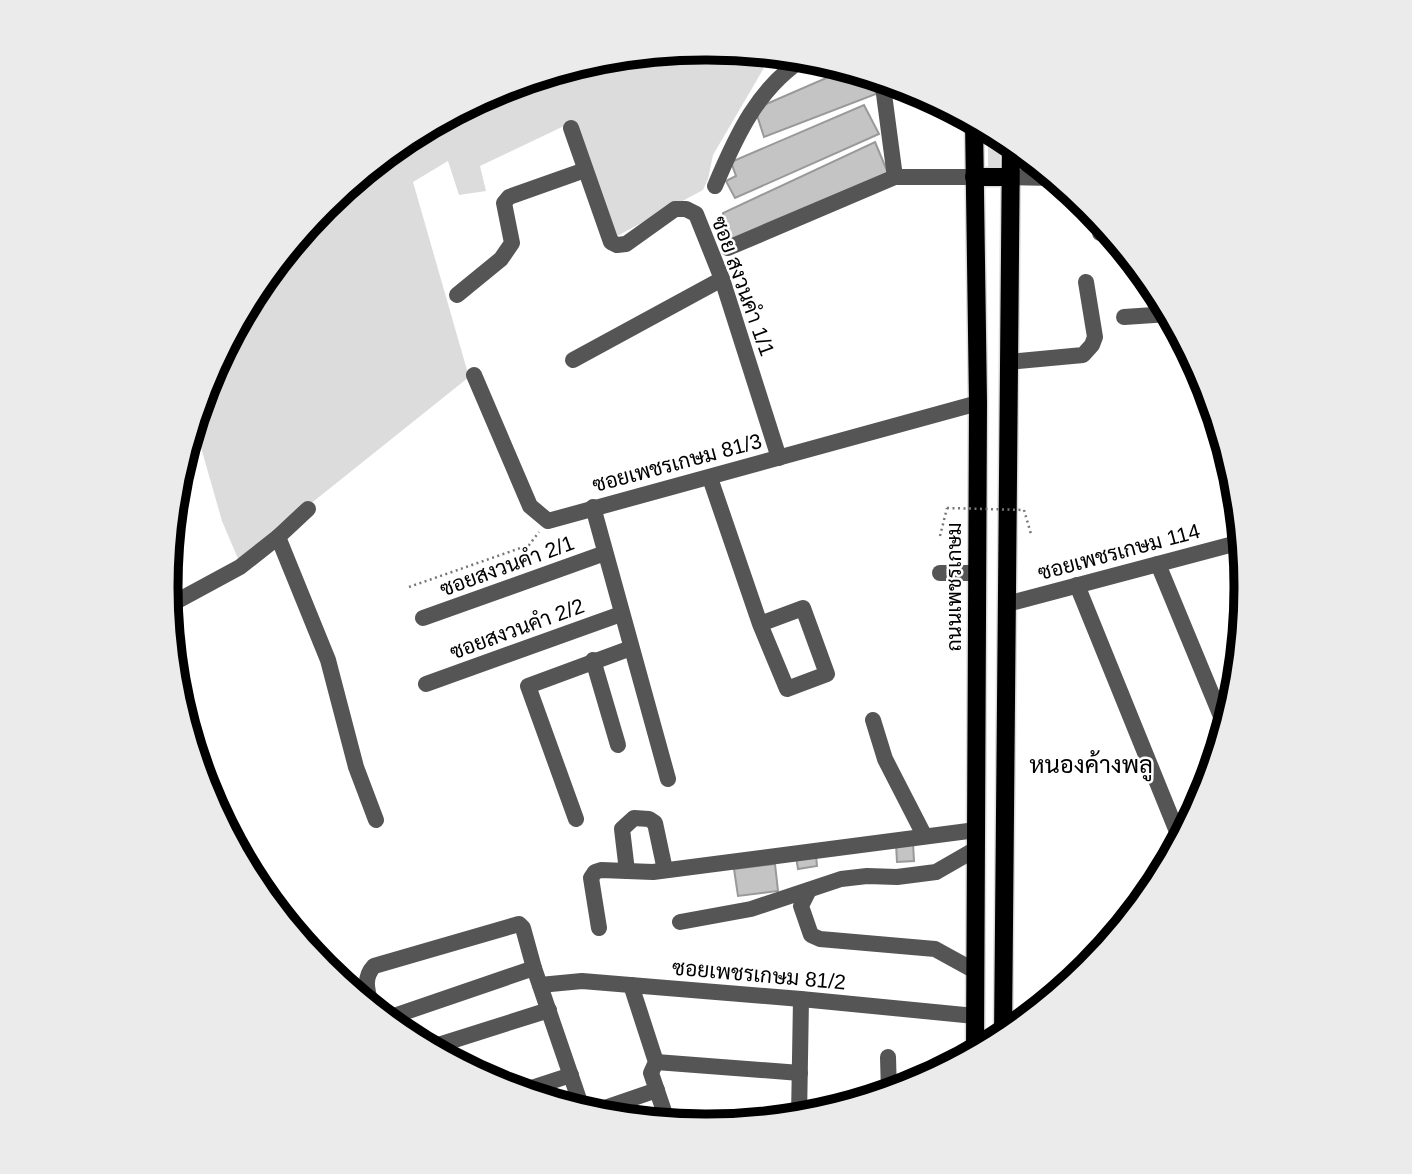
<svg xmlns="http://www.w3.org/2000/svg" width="1412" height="1174" font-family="Arial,Sarabun,sans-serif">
  <rect width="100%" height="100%" fill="#fff"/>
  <g fill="#dcdcdc">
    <path d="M706,47L772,54L713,155L708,179L703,190L617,236L564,126L480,166L486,191L459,195L448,161L413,182L469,377L239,561L222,521L194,423L207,380L257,287L325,205L406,138L500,88L601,58Z"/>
    <path d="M988,129L1000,135V169L988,170Z"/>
  </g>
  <g fill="#c4c4c4" stroke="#999" stroke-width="2">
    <path d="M824,61L869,75L876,94L764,137L755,109L831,76Z"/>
    <path d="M864,105L879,134L735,198L726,181L736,176L731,162Z"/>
    <path d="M875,142L888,173L728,248L723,213Z"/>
    <path d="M913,843L914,861L897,862L896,844Z"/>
    <path d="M816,855L817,866L798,869L796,857Z"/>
    <path d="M775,864L778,891L738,896L734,869Z"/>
  </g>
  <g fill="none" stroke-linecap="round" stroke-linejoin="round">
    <defs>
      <g id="major">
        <path d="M974,121L978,403L975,1052"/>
        <path d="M974,177H1010"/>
        <path d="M1003,1038L1011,142"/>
      </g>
    </defs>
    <use href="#major" stroke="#dbdbdb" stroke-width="21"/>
    <g stroke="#777" stroke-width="2.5" stroke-dasharray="2 3.5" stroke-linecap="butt">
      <path d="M1024,510L1031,534"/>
      <path d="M940,536L947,508"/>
      <path d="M409,587L529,545L539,532"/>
    </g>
    <g stroke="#555" stroke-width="16">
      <path d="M882,79L895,177"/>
      <path d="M571,128L611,242L617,245L626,244L675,209H686L696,214L722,279L779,458"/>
      <path d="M1010,177L1054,178"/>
      <path d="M715,186C736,136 758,87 806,57"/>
      <path d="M1100,233L1110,232"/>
      <path d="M728,248L895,177H974"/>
      <path d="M457,295L501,259L512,243L504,203L509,197L585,170"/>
      <path d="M1124,317L1169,314"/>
      <path d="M573,360L722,279"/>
      <path d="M1009,362L1083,355L1092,345L1095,337L1086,282"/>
      <path d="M474,375L530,506L548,521L978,403"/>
      <path d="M710,478L760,624L787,689L827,674L803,608L760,624"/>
      <path d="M593,507L668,779"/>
      <path d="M278,537L308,509"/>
      <path d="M1158,564L1225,726"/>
      <path d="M940,573H977"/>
      <path d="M1077,585L1180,839"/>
      <path d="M1007,604L1241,542"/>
      <path d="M168,606L240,567L278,537L328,660L356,767L376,820"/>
      <path d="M423,618L605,553"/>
      <path d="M593,660L618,745"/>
      <path d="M426,684L621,614"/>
      <path d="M873,720L885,759L924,835"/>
      <path d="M576,819L528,686L631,648"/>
      <path d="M627,871L622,829L634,818L649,819L655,823L665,870"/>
      <path d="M809,890L801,906L811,935L820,939L935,949L975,971"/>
      <path d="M680,922L751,909L841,879L867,876L897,877L936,872L976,849"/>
      <path d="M599,928L591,878L595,872L601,870L653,872L976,830"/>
      <path d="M540,985L582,981L801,999L975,1016"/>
      <path d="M631,985L656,1062L651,1073L668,1123"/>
      <path d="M372,1008C368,992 362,979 374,966L519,924L523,928L534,968L583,1111"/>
      <path d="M385,1019L534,968"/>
      <path d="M429,1048L549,1010"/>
      <path d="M888,1057L889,1093"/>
      <path d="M656,1062L800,1073"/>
      <path d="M519,1092L571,1075"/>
      <path d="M590,1113L657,1090"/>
      <path d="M799,1118L801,999"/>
    </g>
    <use href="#major" stroke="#000" stroke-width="18"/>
    <path stroke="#777" stroke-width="2.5" stroke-dasharray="2 3.5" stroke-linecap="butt" d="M947,508L1024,510"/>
  </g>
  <g text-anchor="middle" stroke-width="5" stroke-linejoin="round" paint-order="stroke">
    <g font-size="21" fill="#000" stroke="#fff">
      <text transform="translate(743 286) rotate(70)" y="7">ซอย สงวนคำ 1/1</text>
      <text transform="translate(677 463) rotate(-15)" y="7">ซอยเพชรเกษม 81/3</text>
      <text transform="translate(1119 552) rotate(-15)" y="7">ซอยเพชรเกษม 114</text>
      <text transform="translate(507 566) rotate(-20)" y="7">ซอยสงวนคำ 2/1</text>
      <text transform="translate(954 587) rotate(-90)" y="7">ถนนเพชรเกษม</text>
      <text transform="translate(517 629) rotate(-20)" y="7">ซอยสงวนคำ 2/2</text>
      <text transform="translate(759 975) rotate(5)" y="7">ซอยเพชรเกษม 81/2</text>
    </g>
    <g font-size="24" fill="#000" stroke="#fff">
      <text x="1091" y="773">หนองค้างพลู</text>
    </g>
  </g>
  <path d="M0 0H1412V1174H0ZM705 60H707A527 527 0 0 1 1234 587V587A527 527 0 0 1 707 1114H705A527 527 0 0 1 178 587V587A527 527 0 0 1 705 60Z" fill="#ebebeb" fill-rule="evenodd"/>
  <path fill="none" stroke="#000" stroke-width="9" d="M705 60H707A527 527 0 0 1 1234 587V587A527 527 0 0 1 707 1114H705A527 527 0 0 1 178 587V587A527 527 0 0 1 705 60Z"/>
</svg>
